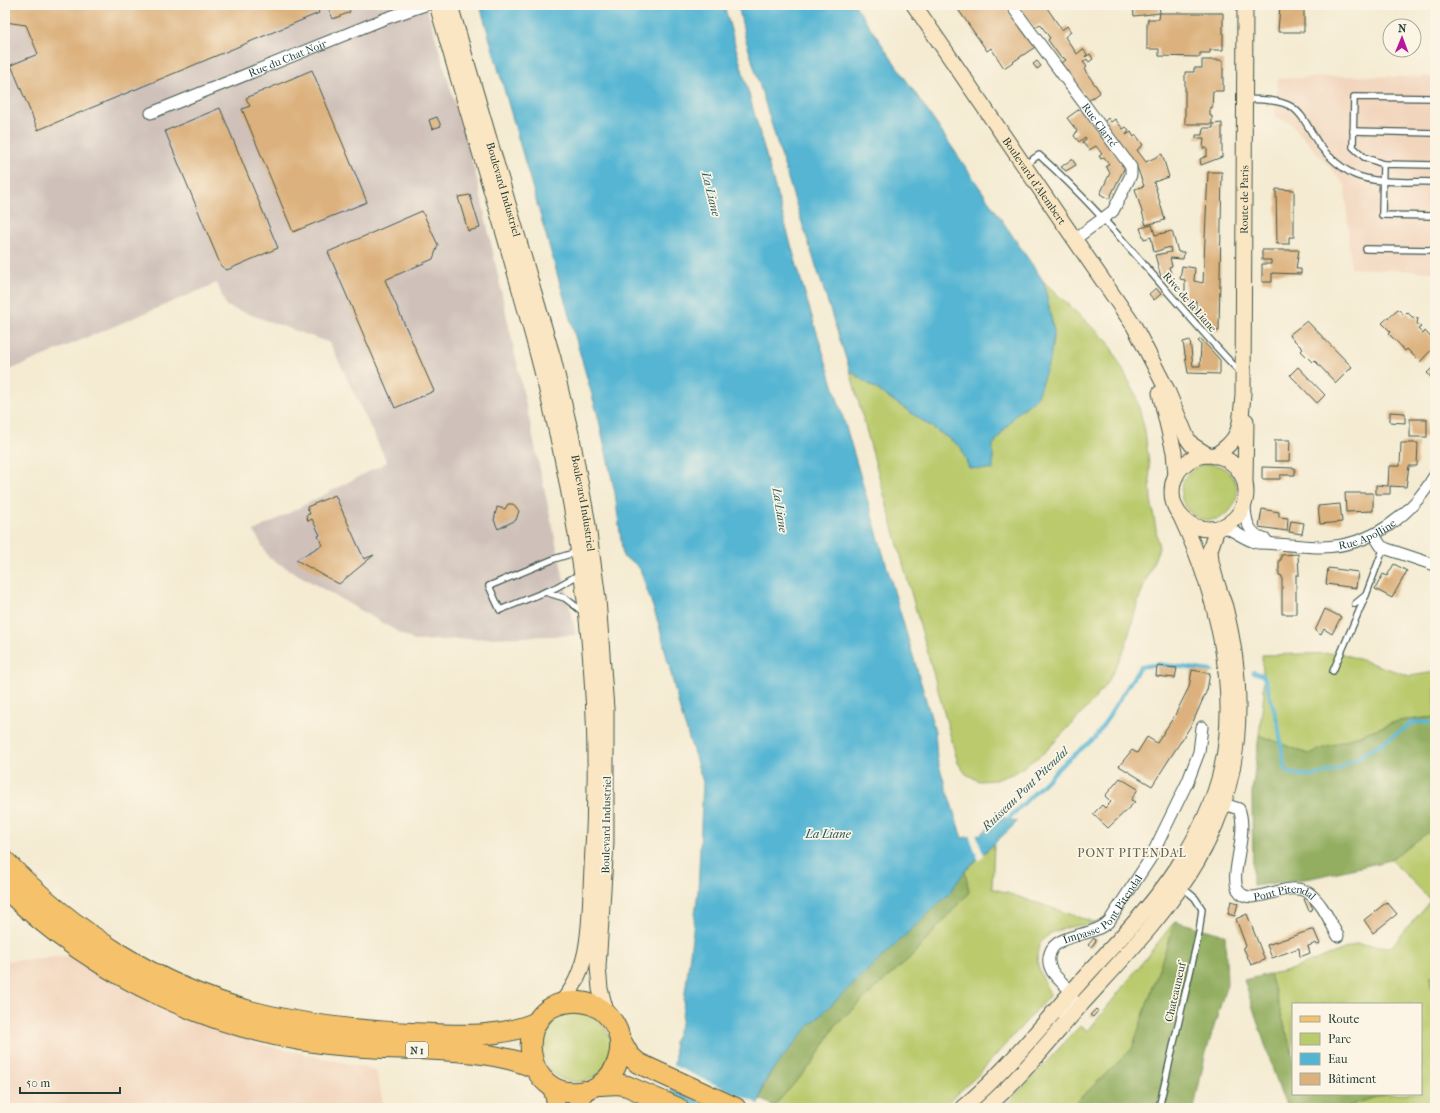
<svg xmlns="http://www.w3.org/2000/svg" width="1440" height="1113" font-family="'IM FELL French Canon',serif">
  <rect width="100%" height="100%" fill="#fcf5e5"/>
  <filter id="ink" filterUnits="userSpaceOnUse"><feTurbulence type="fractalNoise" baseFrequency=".025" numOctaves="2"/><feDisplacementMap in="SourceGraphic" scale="8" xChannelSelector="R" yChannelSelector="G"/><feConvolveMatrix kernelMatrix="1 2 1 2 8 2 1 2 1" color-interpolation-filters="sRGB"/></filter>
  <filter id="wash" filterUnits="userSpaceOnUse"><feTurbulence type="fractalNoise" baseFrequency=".012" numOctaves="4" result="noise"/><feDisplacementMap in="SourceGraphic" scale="16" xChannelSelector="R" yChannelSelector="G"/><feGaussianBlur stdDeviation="0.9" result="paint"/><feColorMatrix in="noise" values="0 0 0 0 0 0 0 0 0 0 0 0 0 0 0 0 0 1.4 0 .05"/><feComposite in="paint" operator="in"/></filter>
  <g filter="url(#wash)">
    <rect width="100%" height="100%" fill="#f4ebd2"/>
    <g fill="#f2d5bd">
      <path d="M1344,76L1435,77V272L1351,268L1345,185L1290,122L1275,118L1278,79Z"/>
      <path d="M69,956L183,1018L255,1043L376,1070L384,1108H5V961Z"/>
    </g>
    <path fill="#cfc1ba" d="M5,5H426L477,179L576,635L414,641L269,558L254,531L387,462L330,343L226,306L217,283L5,372Z"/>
    <g fill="#baca6d" stroke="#6c8450">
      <path d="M1044,282L1108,342L1135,393L1145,431L1149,464L1151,499L1159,548L1138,601L1125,648L1109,680L1090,705L1045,752L1015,773L995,780L979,781L966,774L958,763L850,371L961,447L969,468L993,445L1016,414L1036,399L1054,332Z"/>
      <circle cx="1209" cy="492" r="28"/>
      <path d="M1340,653L1410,676L1435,672V717L1398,721L1308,754L1259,735L1264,693L1262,655Z"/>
      <path d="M1435,827V976L1430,977L1435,1007V1108H1342L1385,1094H1421V1004H1293V1056L1270,974L1290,970L1357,944L1391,947L1431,900L1391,860Z"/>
      <path d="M994,844L992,888L1097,923C1070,927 1028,928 1039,969C1042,977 1046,986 1050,995L976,1077L941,1108H778L774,1106L812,1064L837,1023L914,954L969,892L965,871Z"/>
      <path d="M1175,921L1132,1049L1070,1108H1003L1081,1025L1088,1031Z"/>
      <circle cx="576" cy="1047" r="35"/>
    </g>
    <g fill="#93ae60" stroke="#59764a">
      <path d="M1435,717V827L1391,860L1311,878L1253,886L1252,793L1259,735L1308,754L1398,721Z"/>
      <path d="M965,871L969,892L914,954L837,1023L812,1064L774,1106L760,1099C770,1054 828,1008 861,977C890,949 919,922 948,895Z"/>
      <path d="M1175,921L1225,935L1227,984L1205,1056L1194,1108H1070L1132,1049Z"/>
      <path d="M1270,974L1293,1056V1094H1385L1342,1108H1288L1281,1094L1244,980Z"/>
      <path d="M1435,976V1007L1430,977Z"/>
    </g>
    <g fill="#54b5d3" stroke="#3a7984">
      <path d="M480,5H724L802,284L849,437L935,731L937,759L962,838L981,834L1003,817L1017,822L965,871L948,895L809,1026L770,1073L763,1085L758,1108H669L675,1056L674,1041L681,1024L698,891L703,782L680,710L659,625L640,569L633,562L623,557L615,493L598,416Z"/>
      <path d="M738,5H855L1044,282L1054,332L1050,360L1036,399L1016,414L993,445V470L969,468L961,447L850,371L794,198L745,37Z"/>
    </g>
    <g fill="#f4ebd2">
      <path d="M976,833L984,856L979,861L969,835Z"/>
      <path d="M672,1065L761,1105L760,1108H714L670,1088Z"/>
    </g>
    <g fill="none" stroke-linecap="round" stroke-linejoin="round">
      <g stroke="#54b5d3" stroke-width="4">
        <path d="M1253,672L1262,675L1265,679L1278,724L1284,765L1289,773L1312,776L1336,770L1371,750L1414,722L1435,723"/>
        <path d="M1005,822L1064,763L1095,738L1140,667L1159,664L1212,671"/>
      </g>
    </g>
    <g id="blocks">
      <g fill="#dcb17d">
        <path d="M5,5H316L319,13L38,130L11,65L38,54L26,25L5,22Z"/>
        <path d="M327,5H347L350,12L333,19Z"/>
        <path d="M955,5H1004L1035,47L1004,68L991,48L987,51Z"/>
        <path d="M1018,5H1051L1047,8L1062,30L1067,26L1071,32L1065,37L1077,54L1083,49L1087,54L1085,57L1090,54L1093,59L1089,62L1087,59L1083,62L1087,67L1084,69L1100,92L1088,101L1061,63L1066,60L1063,57L1061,58L1053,47L1048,40L1050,38L1040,24L1034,28Z"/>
        <path d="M1133,5H1159L1160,13L1134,16Z"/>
        <path d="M1280,5H1304V32H1278Z"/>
        <path d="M1160,13H1223V50H1210V53H1200V57L1159,56V49H1147V25L1148,19H1159Z"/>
        <path d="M1202,60H1223V91H1213L1212,108H1210V116H1212V124H1185V72H1194V68H1202Z"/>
        <path d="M1037,61L1041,66L1037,69L1033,64Z"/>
        <path d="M312,70L367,202L293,232L242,109L250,106L246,98Z"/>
        <path d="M220,108L278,248L227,270L221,266L165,131Z"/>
        <path d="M1081,108L1125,167L1109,199L1100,194L1110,173L1106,166L1109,164L1104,157L1101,159L1099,156L1102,154L1096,146L1089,150L1082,142L1086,139L1085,137L1079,142L1074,136L1077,131L1067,118Z"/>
        <path d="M437,117L441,126L432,129L429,120Z"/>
        <path d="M1108,118L1111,122L1115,119L1123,129L1126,127L1129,130L1126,135L1131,132L1134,137L1136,135L1143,145L1137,150L1146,162L1162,154L1169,177L1154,182L1165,220L1146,225L1135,189L1144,186L1137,167L1104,122Z"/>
        <path d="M1222,123V157L1201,165L1200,159L1207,156V148H1203L1204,138H1196V135H1202L1203,128H1213V124Z"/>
        <path d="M1072,159L1076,165L1066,171L1061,167Z"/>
        <path d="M1208,172H1222L1219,331L1210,330L1202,320H1197L1188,310H1196V301H1185V280L1180,279L1182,266L1195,268L1194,281L1203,283Z"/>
        <path d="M1276,189L1294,190V237H1289V244H1277Z"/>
        <path d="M470,195L480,228L468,231L458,197Z"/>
        <path d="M422,211L438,245L433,259L385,280L434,391L395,408L328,252Z"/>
        <path d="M1152,225L1155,235L1172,231L1178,252H1184L1183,259L1170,258L1172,266L1169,267L1171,274L1161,277L1155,255L1171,252L1170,247L1154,252L1151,237L1144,239L1140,228Z"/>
        <path d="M1262,250H1299L1296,269H1301V274L1272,273V282H1262V264H1271V260H1262Z"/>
        <path d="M1156,288L1161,294L1154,300L1149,294Z"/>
        <path d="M1398,309L1404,315L1407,312L1412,317L1418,318L1417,324L1421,327L1418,329L1423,334L1425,331L1435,342V346L1420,362L1407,349L1405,351L1398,343L1389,334L1391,332L1382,323Z"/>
        <path d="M1307,321L1352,367L1336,383L1314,360L1312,362L1301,351L1303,349L1289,335Z"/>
        <path d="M1201,339L1220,360V374L1188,373L1183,342L1190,340L1193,366H1200L1201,344L1198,341Z"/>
        <path d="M1435,365V381L1427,373Z"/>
        <path d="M1298,367L1325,395L1317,403L1290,375Z"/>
        <path d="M1390,412L1405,413V423L1390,422Z"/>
        <rect x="1410" y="419" width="17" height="18"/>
        <path d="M1275,440H1290L1289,461H1275Z"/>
        <path d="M1401,443H1418L1417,466H1409L1406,487L1390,486V494H1376V485L1388,486L1389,466H1400Z"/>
        <path d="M1262,467L1295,468V475H1280V479H1262Z"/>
        <path d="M1345,493H1373V511L1346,512Z"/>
        <path d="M335,495L364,559L374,555L339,584L296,560L322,545L318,536L320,535L312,519L308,521L306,515L310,514L307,507Z"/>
        <path d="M508,504H513L519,511L516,520L498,529L494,520L497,507L505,509Z"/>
        <path d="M1340,504L1342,522L1320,524L1318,506Z"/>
        <path d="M1262,509L1279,512V517L1288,518L1287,531L1259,527Z"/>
        <path d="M1291,521L1304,523L1302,534L1289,532Z"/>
        <path d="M1298,554L1299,575H1296V614H1282V576L1279,575V560H1281V555Z"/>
        <path d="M1394,564L1407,571L1392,598L1375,589L1383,574L1387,576Z"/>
        <path d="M1328,568L1358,572L1356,588L1326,584Z"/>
        <path d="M1325,609L1341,617L1332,634L1324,629L1321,635L1315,631Z"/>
        <path d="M1157,666L1177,668L1175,678L1156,676Z"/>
        <path d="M1192,670L1210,673L1207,690L1192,724L1152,786L1119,766L1132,750L1137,753L1147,737L1157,743L1175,715L1189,687Z"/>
        <path d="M1120,778L1138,789L1131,800L1135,802L1108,828L1093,814L1102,805L1105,808L1111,802L1105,796Z"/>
        <path d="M1308,897L1313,909L1309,911L1304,899Z"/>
        <path d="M1231,901L1238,903L1235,916L1228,914Z"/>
        <path d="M1387,902L1397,914L1373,933L1364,920Z"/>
        <path d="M1247,914L1265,960L1251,965L1243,947L1246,946L1236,919Z"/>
        <path d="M1311,930H1314L1320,944L1317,945L1316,943L1308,946L1310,953L1300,957L1299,948L1272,958L1267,945Z"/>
        <path d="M1094,938L1096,941L1091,947L1088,945Z"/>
        <path d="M1096,1009L1098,1011L1093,1017L1090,1015Z"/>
      </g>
    </g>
  </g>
  <g filter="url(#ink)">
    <use href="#blocks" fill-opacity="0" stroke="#3f574c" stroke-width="1"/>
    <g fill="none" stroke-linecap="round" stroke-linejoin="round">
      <defs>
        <g id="lane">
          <path d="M1246,99C1260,100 1275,99 1288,105C1303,111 1311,134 1320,146C1329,157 1340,167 1353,174C1377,185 1409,181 1435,182"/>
          <path d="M1353,131L1435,133"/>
          <path d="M1383,164L1364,157L1353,147L1354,97L1435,98"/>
          <path d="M1024,165L1039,155C1113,221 1172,302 1241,373"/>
          <path d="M1435,165L1383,164L1382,215L1435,216"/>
          <path d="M1366,249L1435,250"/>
          <path d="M577,552L554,559L489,586L500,610L555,588L580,574"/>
          <path d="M545,592L565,598L583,612"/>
          <path d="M1355,604L1366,595L1384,547"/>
          <path d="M1333,671L1366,595"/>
          <path d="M1159,1108L1199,933L1202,909L1195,898L1182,887"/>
        </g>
        <g id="street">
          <path id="s1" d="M1011,5L1131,167V175L1113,211L1075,239"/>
          <path id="s2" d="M151,113L384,19L425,5"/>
          <path d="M1245,503C1245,521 1248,534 1266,540"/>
          <path id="s3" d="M1223,527C1235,530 1244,540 1258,543C1279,543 1301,547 1322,547C1371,546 1411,516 1435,475"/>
          <path d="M1374,535L1381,546L1387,549L1435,565"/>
          <path id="s4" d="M1224,804L1239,809C1249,834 1229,874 1238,890C1250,910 1286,879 1307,892C1322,901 1330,922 1338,936"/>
          <path id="s5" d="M1063,1015C1070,1008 1075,1002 1071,991C1061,981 1044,970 1050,953C1057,932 1095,938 1110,920L1150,859L1188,781L1199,752L1202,727"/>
        </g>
        <g id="secondary">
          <path d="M437,5C458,78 479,150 501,223C524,304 548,385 564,467C590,598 601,735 592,868C589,914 594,970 559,1005"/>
          <path id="s6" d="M450,5L553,358L572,438L587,519L598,599L606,709V843L598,967L600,989L607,1015"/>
          <path id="s7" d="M914,5L1134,326L1167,390L1187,438L1192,445L1208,455"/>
          <path d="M1160,393L1174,452L1176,476"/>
          <circle cx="1209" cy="492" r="37"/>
          <path id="s8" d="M1214,456C1243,438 1240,425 1243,394L1245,5"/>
          <path d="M1245,481L1246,421"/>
          <path d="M962,1108C1006,1072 1044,1022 1083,979C1115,943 1151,908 1177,868C1197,837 1214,803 1222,767C1240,686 1215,590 1181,517"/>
          <path d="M986,1108C1020,1078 1049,1041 1079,1007C1164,913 1239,842 1238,705C1238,672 1233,639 1225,607C1220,592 1214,577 1211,561L1210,550L1217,529"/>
        </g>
        <g id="primary">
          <path d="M551,1085L557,1108"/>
          <path d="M577,1108L585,1091L596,1087"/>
        </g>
        <g id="highway">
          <path d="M5,861C72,931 157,986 250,1011C303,1025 357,1031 412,1033C453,1035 499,1039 537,1022"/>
          <path d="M5,888C96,978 223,1037 350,1046C407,1051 483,1045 535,1068"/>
          <path d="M620,1039L629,1055L638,1063L736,1108"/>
          <path d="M600,1085L618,1084L627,1086L678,1108"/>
          <path d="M585,1091C522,1105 509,1005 572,1002C586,1001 599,1006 608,1016C628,1037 622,1069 600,1085"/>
        </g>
      </defs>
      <use href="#lane" stroke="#3f574c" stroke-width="8"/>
      <use href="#street" stroke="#3f574c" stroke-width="13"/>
      <use href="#secondary" stroke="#3f574c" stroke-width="17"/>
      <use href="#primary" stroke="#3f574c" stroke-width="19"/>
      <use href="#highway" stroke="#3f574c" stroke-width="22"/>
      <use href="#lane" stroke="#fff" stroke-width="5.5"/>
      <use href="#street" stroke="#fff" stroke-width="11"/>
      <use href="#secondary" stroke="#fbe6c4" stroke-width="15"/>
      <use href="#primary" stroke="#f5c16b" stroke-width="17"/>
      <use href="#highway" stroke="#f5c16b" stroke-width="20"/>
    </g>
  </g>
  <g text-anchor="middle" stroke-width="3.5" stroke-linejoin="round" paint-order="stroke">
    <rect fill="#fcf5e5" stroke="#617469" stroke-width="1" x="406" y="1042" width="22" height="16" rx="3"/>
    <g font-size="10" font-weight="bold" fill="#1f3d34">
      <text x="417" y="1054">N 1</text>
    </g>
    <g font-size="11" fill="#1f3d34" stroke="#fcf5e5">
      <text dy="4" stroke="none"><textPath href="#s2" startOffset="147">Rue du Chat Noir</textPath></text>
      <text dy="4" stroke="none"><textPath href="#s1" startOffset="149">Rue Clarté</textPath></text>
      <text dy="4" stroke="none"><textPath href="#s7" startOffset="213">Boulevard d'Alembert</textPath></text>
      <text dy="4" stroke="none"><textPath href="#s6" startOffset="192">Boulevard Industriel</textPath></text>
      <text dy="4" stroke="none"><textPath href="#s8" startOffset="267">Route de Paris</textPath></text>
      <text transform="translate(1190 302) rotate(49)" y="4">Rive de la Liane</text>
      <text dy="4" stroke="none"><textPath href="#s6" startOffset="516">Boulevard Industriel</textPath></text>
      <text dy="4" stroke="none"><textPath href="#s3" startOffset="150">Rue Apolline</textPath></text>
      <text transform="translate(606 825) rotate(-89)" y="4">Boulevard Industriel</text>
      <text dy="4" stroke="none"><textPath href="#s4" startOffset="148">Pont Pitendal</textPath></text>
      <text dy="4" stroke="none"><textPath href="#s5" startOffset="145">Impasse Pont Pitendal</textPath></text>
      <text transform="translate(1175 992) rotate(-77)" y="4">Chateauneuf</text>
    </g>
    <g font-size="12" font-style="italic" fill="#2c5b5c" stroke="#fcf5e5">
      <text transform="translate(711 194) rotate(76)" y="4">La Liane</text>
      <text transform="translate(780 510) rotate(81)" y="4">La Liane</text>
      <text transform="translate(1025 789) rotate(-44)" y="4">Ruisseau Pont Pitendal</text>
      <text x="828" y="838">La Liane</text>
    </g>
    <g font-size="12" letter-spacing="1" fill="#61664e" stroke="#fcf5e5">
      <text x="1132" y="857">PONT PITENDAL</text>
    </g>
  </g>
  <rect width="1440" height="1113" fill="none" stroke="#fcf5e5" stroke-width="20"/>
  <rect x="1292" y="1003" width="130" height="92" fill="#fcf5e5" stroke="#a4ab9e"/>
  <rect x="1300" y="1016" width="20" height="6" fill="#f5c16b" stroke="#a4ab9e"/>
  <text x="1328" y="1023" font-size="12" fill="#1f3d34">Route</text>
  <rect x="1300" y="1033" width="20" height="12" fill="#baca6d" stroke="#a4ab9e"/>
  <text x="1328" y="1043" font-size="12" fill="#1f3d34">Parc</text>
  <rect x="1300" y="1053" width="20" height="12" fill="#54b5d3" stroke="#a4ab9e"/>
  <text x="1328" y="1063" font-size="12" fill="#1f3d34">Eau</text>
  <rect x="1300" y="1073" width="20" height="12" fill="#dcb17d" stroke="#a4ab9e"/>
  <text x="1328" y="1083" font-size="12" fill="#1f3d34">Bâtiment</text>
  <g transform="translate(1402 38) rotate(1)"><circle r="19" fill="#fcf5e5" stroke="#a4ab9e"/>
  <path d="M0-3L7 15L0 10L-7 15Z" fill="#b5179e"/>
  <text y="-6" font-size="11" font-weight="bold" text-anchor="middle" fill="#1f3d34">N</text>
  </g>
  <path d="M20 1087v6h100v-6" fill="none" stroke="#1f3d34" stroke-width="2"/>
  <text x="26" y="1087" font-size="12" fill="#1f3d34" stroke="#fcf5e5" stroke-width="3" paint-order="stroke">50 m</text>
</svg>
